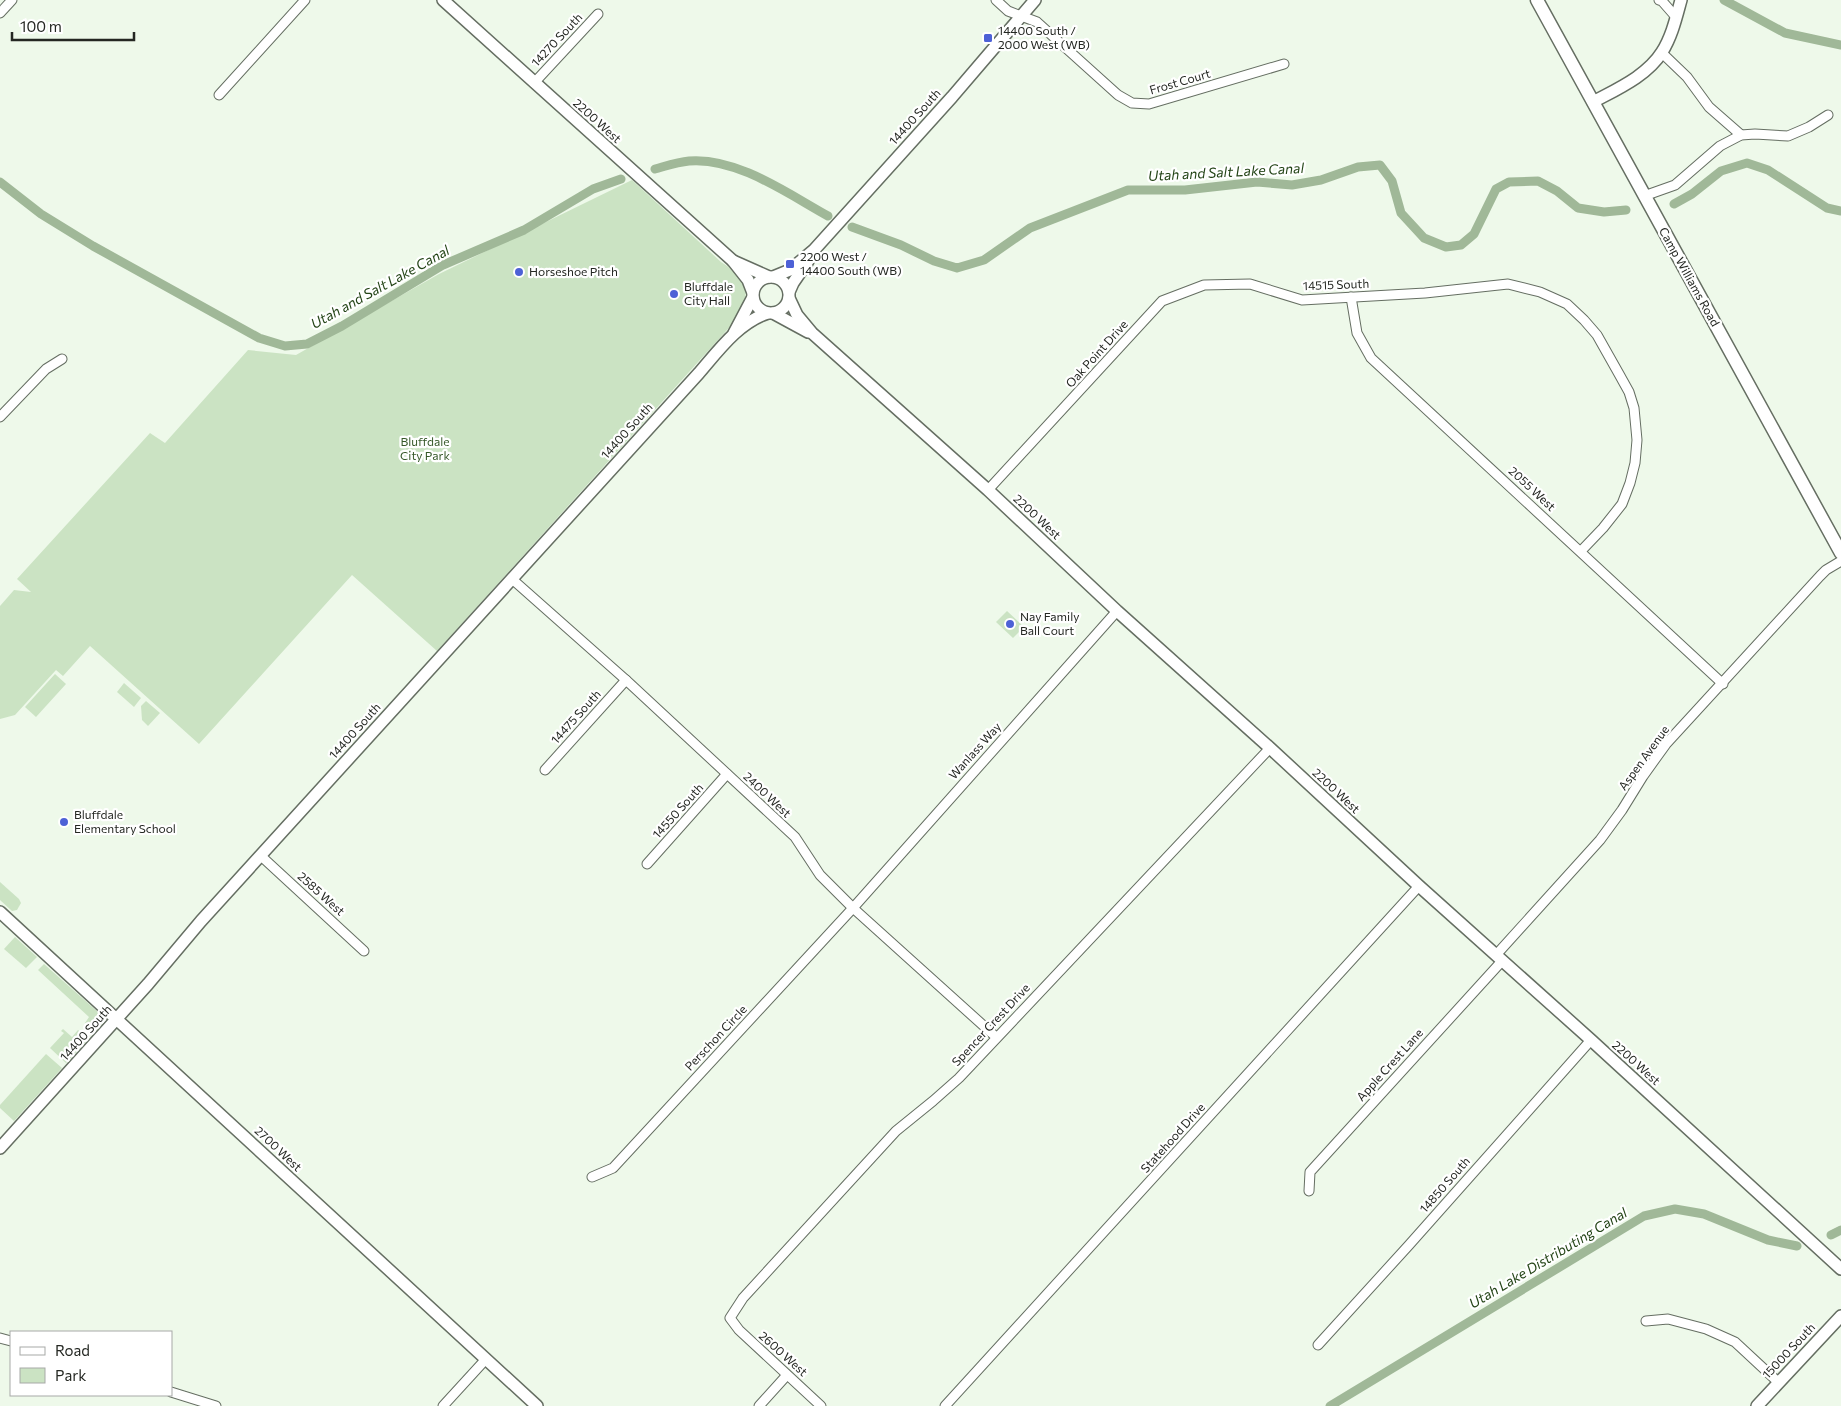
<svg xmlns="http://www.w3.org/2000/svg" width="1841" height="1406" font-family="Commissioner,sans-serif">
  <rect width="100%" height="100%" fill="#eef9ea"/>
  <g fill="#cbe3c3">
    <path d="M632,180L721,262C751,281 751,290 736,320L437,651L352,575L199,744L90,646L63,676L56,670L15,715L0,719V606L14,590L31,592L17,579L150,433L165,443L248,350L296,355L439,274Z"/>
    <path d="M1007,611L1024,627L1013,638L996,622Z"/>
    <path d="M55,674L66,684L36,717L25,707Z"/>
    <path d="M124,683L141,698L134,707L117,692Z"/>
    <path d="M146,701L160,713L148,726L142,720L141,706Z"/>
    <path d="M0,882L19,899L21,903L17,910L12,911L0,900Z"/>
    <path d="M15,937L37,957L26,968L4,949Z"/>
    <path d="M44,964L99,1013L102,1023L94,1031L85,1023L89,1017L38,970Z"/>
    <path d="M63,1029L72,1037L78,1030L88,1039L66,1063L50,1048L64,1033L61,1031Z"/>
    <path d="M46,1054L62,1068L14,1121L0,1108V1105Z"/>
  </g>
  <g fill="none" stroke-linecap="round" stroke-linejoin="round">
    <g stroke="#a0b898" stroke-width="9">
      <path d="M1724,0L1785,33L1841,45"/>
      <path d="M655,169C666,166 678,162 689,161C737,157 788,194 828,216"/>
      <path d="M0,182L41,214L93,246L259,338L285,346L307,344L342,326L443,265L524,230L593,189L621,179"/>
      <path d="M1674,204L1692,194L1721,171L1747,163L1768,170L1827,208L1841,211"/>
      <path d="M852,227L901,245L934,261L957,268L984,260L1030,228L1128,190H1185L1257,182L1292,185L1321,180L1358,167L1380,165L1392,181L1401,213L1424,238L1446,247L1461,245L1474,234L1496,189L1509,182L1538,181L1557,191L1578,208L1604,212L1626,210"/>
      <path d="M1831,1235L1841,1230"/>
      <path d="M1330,1406L1644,1216L1675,1209L1704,1214L1768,1240L1797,1246"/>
    </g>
    <defs>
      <g id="street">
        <path d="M996,0L1008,11L1037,22L1118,95L1132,103L1149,104L1284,64"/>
        <path d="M1659,0L1662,1L1676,17"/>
        <path d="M0,13L12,0"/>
        <path d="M1662,53L1687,77L1709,107L1741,135"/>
        <path d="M534,83L598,14"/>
        <path d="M219,95L305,0"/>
        <path d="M1644,196L1675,185L1720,146L1741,135L1755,134L1788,136L1809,127L1828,115"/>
        <path d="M1351,297L1357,333L1371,358L1723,684"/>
        <path d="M0,417L46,369L62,359"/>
        <path d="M988,490L1162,301L1204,285L1250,284L1302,300L1425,293L1508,284L1540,292L1567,304L1584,320L1597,335L1619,374L1629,392L1634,408L1637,440L1635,463L1630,483L1622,504L1603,528L1581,551"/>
        <path d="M512,579L626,680L795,837L820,875L853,908L996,1037"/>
        <path d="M545,770L626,680"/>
        <path d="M261,856L364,951"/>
        <path d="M647,864L727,774"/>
        <path d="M1496,955L1600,840L1622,810L1643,776L1666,744L1820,576L1826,570L1841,561"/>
        <path d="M592,1177L613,1168L853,908L1117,611"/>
        <path d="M1309,1191L1310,1172L1502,961"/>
        <path d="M1646,1321L1668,1319L1706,1329L1735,1342L1778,1382"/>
        <path d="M0,1338L11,1341"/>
        <path d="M1318,1345L1409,1245L1591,1040"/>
        <path d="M171,1392L216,1406"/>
        <path d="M443,1406L486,1359"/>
        <path d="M759,1406L787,1375"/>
        <path d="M821,1406L739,1330L730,1318L743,1298L896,1131L933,1101L959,1078L1270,748"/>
        <path d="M945,1406L1419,886"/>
      </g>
      <g id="secondary">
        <path d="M443,0L733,261L748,280L753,293"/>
        <path d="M1593,102C1617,89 1647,76 1662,52C1672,36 1676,18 1681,0"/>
        <path d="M733,261L769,277"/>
        <circle cx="771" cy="295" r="18"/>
        <path d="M773,277L790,270L814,250L952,97L1035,0"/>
        <path d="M789,292L793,283L808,261"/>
        <path d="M789,298L797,315L812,333L988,490L1117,611L1270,748L1419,886L1591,1040L1841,1269"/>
        <path d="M773,313L808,332"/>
        <path d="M734,333L753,297"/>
        <path d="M0,912L537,1406"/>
        <path d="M0,1148L148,984L201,921L699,373C718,351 739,322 768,313"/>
        <path d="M1757,1406L1841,1316"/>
      </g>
      <path id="primary" d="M1537,0L1841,553"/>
    </defs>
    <use href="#street" stroke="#656e62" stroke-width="11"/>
    <use href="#secondary" stroke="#656e62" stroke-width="14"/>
    <use href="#primary" stroke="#656e62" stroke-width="15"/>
    <use href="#street" stroke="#fff" stroke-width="9"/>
    <use href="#secondary" stroke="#fff" stroke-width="11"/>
    <use href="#primary" stroke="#fff" stroke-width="12"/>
  </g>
  <g fill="#4d61d6" stroke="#fff" stroke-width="2">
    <rect x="983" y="33" width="10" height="10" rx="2.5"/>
    <rect x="785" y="259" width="10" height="10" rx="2.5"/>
    <circle cx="519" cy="272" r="5"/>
    <circle cx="674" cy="294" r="5"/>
    <circle cx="1010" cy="624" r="5"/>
    <circle cx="64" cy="822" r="5"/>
  </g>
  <g text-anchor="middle" stroke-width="4.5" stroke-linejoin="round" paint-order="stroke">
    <g font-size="12" fill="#242722" stroke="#fff" text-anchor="start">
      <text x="998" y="35">14400 South /<tspan x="998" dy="14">2000 West (WB)</tspan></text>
      <text x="800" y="261">2200 West /<tspan x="800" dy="14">14400 South (WB)</tspan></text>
      <text x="529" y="276">Horseshoe Pitch</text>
      <text x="684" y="291">Bluffdale<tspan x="684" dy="14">City Hall</tspan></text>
      <text x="1020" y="621">Nay Family<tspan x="1020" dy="14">Ball Court</tspan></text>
      <text x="74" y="819">Bluffdale<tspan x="74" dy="14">Elementary School</tspan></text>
    </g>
    <g font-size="12" fill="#242722" stroke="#fff">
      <text transform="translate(557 40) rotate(-47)" y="4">14270 South</text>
      <text transform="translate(1180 82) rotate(-16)" y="4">Frost Court</text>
      <text transform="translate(915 117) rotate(-48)" y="4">14400 South</text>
      <text transform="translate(597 121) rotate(42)" y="4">2200 West</text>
      <text transform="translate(1689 277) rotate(61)" y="4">Camp Williams Road</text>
      <text transform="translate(1336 285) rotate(-2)" y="4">14515 South</text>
      <text transform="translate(1097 354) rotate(-48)" y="4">Oak Point Drive</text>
      <text transform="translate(627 431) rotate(-48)" y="4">14400 South</text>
      <text transform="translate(1532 489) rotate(43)" y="4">2055 West</text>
      <text transform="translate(1037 517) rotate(43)" y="4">2200 West</text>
      <text transform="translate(576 717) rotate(-48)" y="4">14475 South</text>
      <text transform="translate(355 731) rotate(-48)" y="4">14400 South</text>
      <text transform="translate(975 751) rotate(-48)" y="4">Wanlass Way</text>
      <text transform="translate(1644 758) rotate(-54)" y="4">Aspen Avenue</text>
      <text transform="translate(1336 791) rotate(43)" y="4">2200 West</text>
      <text transform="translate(767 795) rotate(43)" y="4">2400 West</text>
      <text transform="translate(678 811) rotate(-48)" y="4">14550 South</text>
      <text transform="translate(321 894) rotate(42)" y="4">2585 West</text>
      <text transform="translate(991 1025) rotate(-47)" y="4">Spencer Crest Drive</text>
      <text transform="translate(86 1033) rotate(-48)" y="4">14400 South</text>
      <text transform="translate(716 1038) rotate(-47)" y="4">Perschon Circle</text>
      <text transform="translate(1636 1063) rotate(42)" y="4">2200 West</text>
      <text transform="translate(1390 1065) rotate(-48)" y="4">Apple Crest Lane</text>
      <text transform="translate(1173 1138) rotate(-48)" y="4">Statehood Drive</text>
      <text transform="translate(278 1149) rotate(43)" y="4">2700 West</text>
      <text transform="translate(1445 1185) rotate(-49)" y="4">14850 South</text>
      <text transform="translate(1789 1351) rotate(-47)" y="4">15000 South</text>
      <text transform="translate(783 1354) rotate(42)" y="4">2600 West</text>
    </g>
    <g font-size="12" fill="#365829" stroke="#fff">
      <text x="425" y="446">Bluffdale<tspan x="425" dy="14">City Park</tspan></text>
    </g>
    <g font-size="14" font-style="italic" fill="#234416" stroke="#fff">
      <text transform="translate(1226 172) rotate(-3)" y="5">Utah and Salt Lake Canal</text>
      <text transform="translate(380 287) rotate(-29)" y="5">Utah and Salt Lake Canal</text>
      <text transform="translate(1548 1258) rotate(-31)" y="5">Utah Lake Distributing Canal</text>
    </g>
  </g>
  <rect x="10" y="1331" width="162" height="65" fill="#ffffff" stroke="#a7a9a7"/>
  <rect x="20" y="1347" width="25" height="8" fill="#ffffff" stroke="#a7a9a7"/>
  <text x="55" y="1356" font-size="15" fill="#242722">Road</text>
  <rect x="20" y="1368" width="25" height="15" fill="#cbe3c3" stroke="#a7a9a7"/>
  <text x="55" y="1381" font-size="15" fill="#242722">Park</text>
  <path d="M12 32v8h122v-8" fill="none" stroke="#242722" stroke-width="2.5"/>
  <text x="20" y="32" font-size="15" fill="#242722" stroke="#ffffff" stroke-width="4" paint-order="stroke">100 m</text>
</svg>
